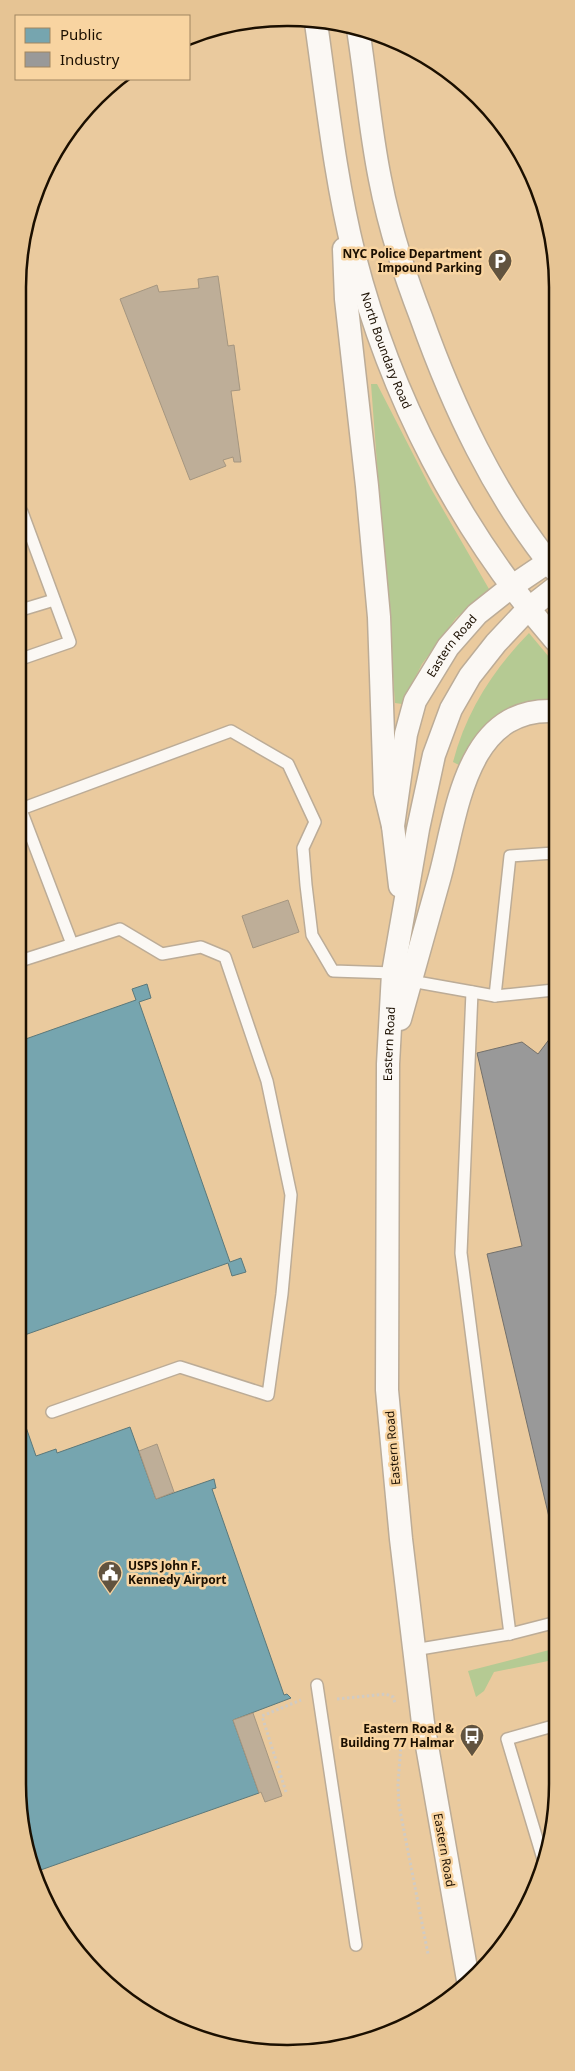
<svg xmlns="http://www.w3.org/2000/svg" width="575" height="2071" font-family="'Noto Sans',sans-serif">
  <rect width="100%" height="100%" fill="#e4d0b5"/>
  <path fill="#eaca9e" d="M235,23H340L422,54L490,109L530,168L555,253L552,1836L512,1933L452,1998L358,2044L270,2053L168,2026L85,1962L38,1887L18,1784L23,235L63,138L122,79H189V42Z"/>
  <g fill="#b5ca93">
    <path d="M371,384H377L430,487L489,589L456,618L422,664L402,704L395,703Z"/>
    <path d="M529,633L554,663V699C502,707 486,719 459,765L453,762C466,712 493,670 529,633Z"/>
    <path d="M553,1649V1660L494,1672L484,1691L476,1697L468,1671Z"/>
  </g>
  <g fill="#76a5af" stroke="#5b787a">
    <path d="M147,984L151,998L139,1002L230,1262L241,1258L246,1272L232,1276L228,1263L19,1337L20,1041L136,1000L132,989Z"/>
    <path d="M19,1407L36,1456L56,1449L57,1453L130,1427L156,1499L214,1479L216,1488L212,1489L284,1695L287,1694L291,1698L233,1720L259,1793L35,1872L18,1784Z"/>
  </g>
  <path fill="#999" stroke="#73706b" d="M554,1033L553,1534L487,1254L522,1246L477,1053L522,1042L538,1054Z"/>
  <g fill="#beae98" stroke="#a59680">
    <path d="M218,276L228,346L234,345L240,390L231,391L241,462H234L233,457L223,460L226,466L190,480L120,299L157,285L159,292L199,288L198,279Z"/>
    <path d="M288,900L299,932L253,948L242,916Z"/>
    <path d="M157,1444L174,1492L156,1499L139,1451Z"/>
    <path d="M253,1713L282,1796L265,1802L261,1792L259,1793L233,1720Z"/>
  </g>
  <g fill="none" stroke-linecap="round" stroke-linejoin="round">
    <defs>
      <g id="service">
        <path d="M21,610L54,600"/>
        <path d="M21,659L70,642L22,512"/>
        <path d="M21,809L231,731L288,764L315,822L303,848L306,885L312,935L333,971L393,973"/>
        <path d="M21,810L72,944"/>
        <path d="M20,961L120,929L162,954L201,947L225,957L267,1081L291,1195L282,1294L268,1395L180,1367L52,1412"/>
        <path d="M411,981L495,996L554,990"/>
        <path d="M472,992L461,1253L510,1634L553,1623"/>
        <path d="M495,996L510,856L554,853"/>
        <path d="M414,1650L510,1634"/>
        <path d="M317,1685L356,1945"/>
        <path d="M543,1859L507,1739L553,1726"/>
      </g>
      <g id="minor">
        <path id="s1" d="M316,23C327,100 335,178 354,254C390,396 459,529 555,640"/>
        <path d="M358,29C366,79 370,130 380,179C389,226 404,273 421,317C453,407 494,495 555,570"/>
        <path d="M344,249L346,299L367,486L379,617L385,793L393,826"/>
        <path id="s2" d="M400,886L393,826L406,734L415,701L448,647L477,614L511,587L548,562"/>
        <path d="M400,1019C413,971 427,924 440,876C457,814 465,707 554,711"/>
        <path id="s3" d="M468,1980L423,1723L401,1539L387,1390L388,1064L393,973L418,829L434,755L451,709L470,676L496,643L528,609L555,588"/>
      </g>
    </defs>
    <use href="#service" stroke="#bcac97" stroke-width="14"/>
    <use href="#minor" stroke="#bcac97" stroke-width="25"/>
    <g stroke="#d1cbc3" stroke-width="3" stroke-dasharray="2.5 2.5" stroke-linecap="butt">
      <path d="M337,1699L386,1694L393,1697L395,1703"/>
      <path d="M401,1744L398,1784L399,1805L428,1954"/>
      <path d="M286,1792L262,1716L301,1700"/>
    </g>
    <use href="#service" stroke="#fbf8f4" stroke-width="11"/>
    <use href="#minor" stroke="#fbf8f4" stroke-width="22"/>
  </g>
  <defs>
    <symbol id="parking-pin" viewBox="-11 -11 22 30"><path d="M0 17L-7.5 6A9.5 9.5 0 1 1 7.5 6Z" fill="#61533f" stroke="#f8d4a1"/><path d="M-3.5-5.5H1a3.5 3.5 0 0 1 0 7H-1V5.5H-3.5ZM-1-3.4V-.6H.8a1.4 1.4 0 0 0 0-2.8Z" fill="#fff"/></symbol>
    <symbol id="civic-pin" viewBox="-11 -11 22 30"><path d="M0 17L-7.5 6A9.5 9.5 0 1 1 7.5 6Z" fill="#61533f" stroke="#f8d4a1"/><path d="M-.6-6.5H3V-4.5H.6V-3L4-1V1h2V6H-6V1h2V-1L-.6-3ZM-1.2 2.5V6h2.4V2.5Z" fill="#fff"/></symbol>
    <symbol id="bus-pin" viewBox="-11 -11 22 30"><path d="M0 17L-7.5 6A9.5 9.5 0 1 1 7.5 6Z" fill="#61533f" stroke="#f8d4a1"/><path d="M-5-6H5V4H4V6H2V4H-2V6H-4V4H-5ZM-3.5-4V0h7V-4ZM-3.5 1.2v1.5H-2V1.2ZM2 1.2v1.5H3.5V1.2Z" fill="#fff"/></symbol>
  </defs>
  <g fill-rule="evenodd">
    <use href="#parking-pin" x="486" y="247" width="28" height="38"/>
    <use href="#civic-pin" x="96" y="1559" width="28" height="38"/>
    <use href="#bus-pin" x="458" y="1722" width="28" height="38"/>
  </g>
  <g text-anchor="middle" stroke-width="5" stroke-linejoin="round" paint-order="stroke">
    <g font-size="12" font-weight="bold" fill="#1b0f00" stroke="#f8d4a1" text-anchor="end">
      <text x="482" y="258">NYC Police Department<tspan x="482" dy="14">Impound Parking</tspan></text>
      <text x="128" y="1570" text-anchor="start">USPS John F.<tspan x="128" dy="14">Kennedy Airport</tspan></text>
      <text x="454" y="1733">Eastern Road &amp;<tspan x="454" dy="14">Building 77 Halmar</tspan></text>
    </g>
    <g font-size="12" fill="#1b0f00" stroke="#f8d4a1">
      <text dy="4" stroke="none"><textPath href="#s1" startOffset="336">North Boundary Road</textPath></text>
      <text dy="4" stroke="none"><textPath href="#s2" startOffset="254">Eastern Road</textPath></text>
      <text dy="4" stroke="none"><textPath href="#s3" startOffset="942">Eastern Road</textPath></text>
      <text transform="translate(393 1448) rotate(-95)" y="4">Eastern Road</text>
      <text transform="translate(444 1850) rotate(80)" y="4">Eastern Road</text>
    </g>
  </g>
  <path d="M0 0H575V2071H0ZM287 26H288A261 261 0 0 1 549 287V1784A261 261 0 0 1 288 2045H287A261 261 0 0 1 26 1784V287A261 261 0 0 1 287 26Z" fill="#e6c494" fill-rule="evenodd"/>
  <path fill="none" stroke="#1b0f00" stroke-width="2.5" d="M287 26H288A261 261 0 0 1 549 287V1784A261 261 0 0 1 288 2045H287A261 261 0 0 1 26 1784V287A261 261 0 0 1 287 26Z"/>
  <rect x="15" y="15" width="175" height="65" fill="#f8d4a1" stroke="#a08561"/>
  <rect x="25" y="28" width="25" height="15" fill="#76a5af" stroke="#a08561"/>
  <text x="60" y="40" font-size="15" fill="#1b0f00">Public</text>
  <rect x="25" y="52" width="25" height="15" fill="#999999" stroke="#a08561"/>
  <text x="60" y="65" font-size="15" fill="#1b0f00">Industry</text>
</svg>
